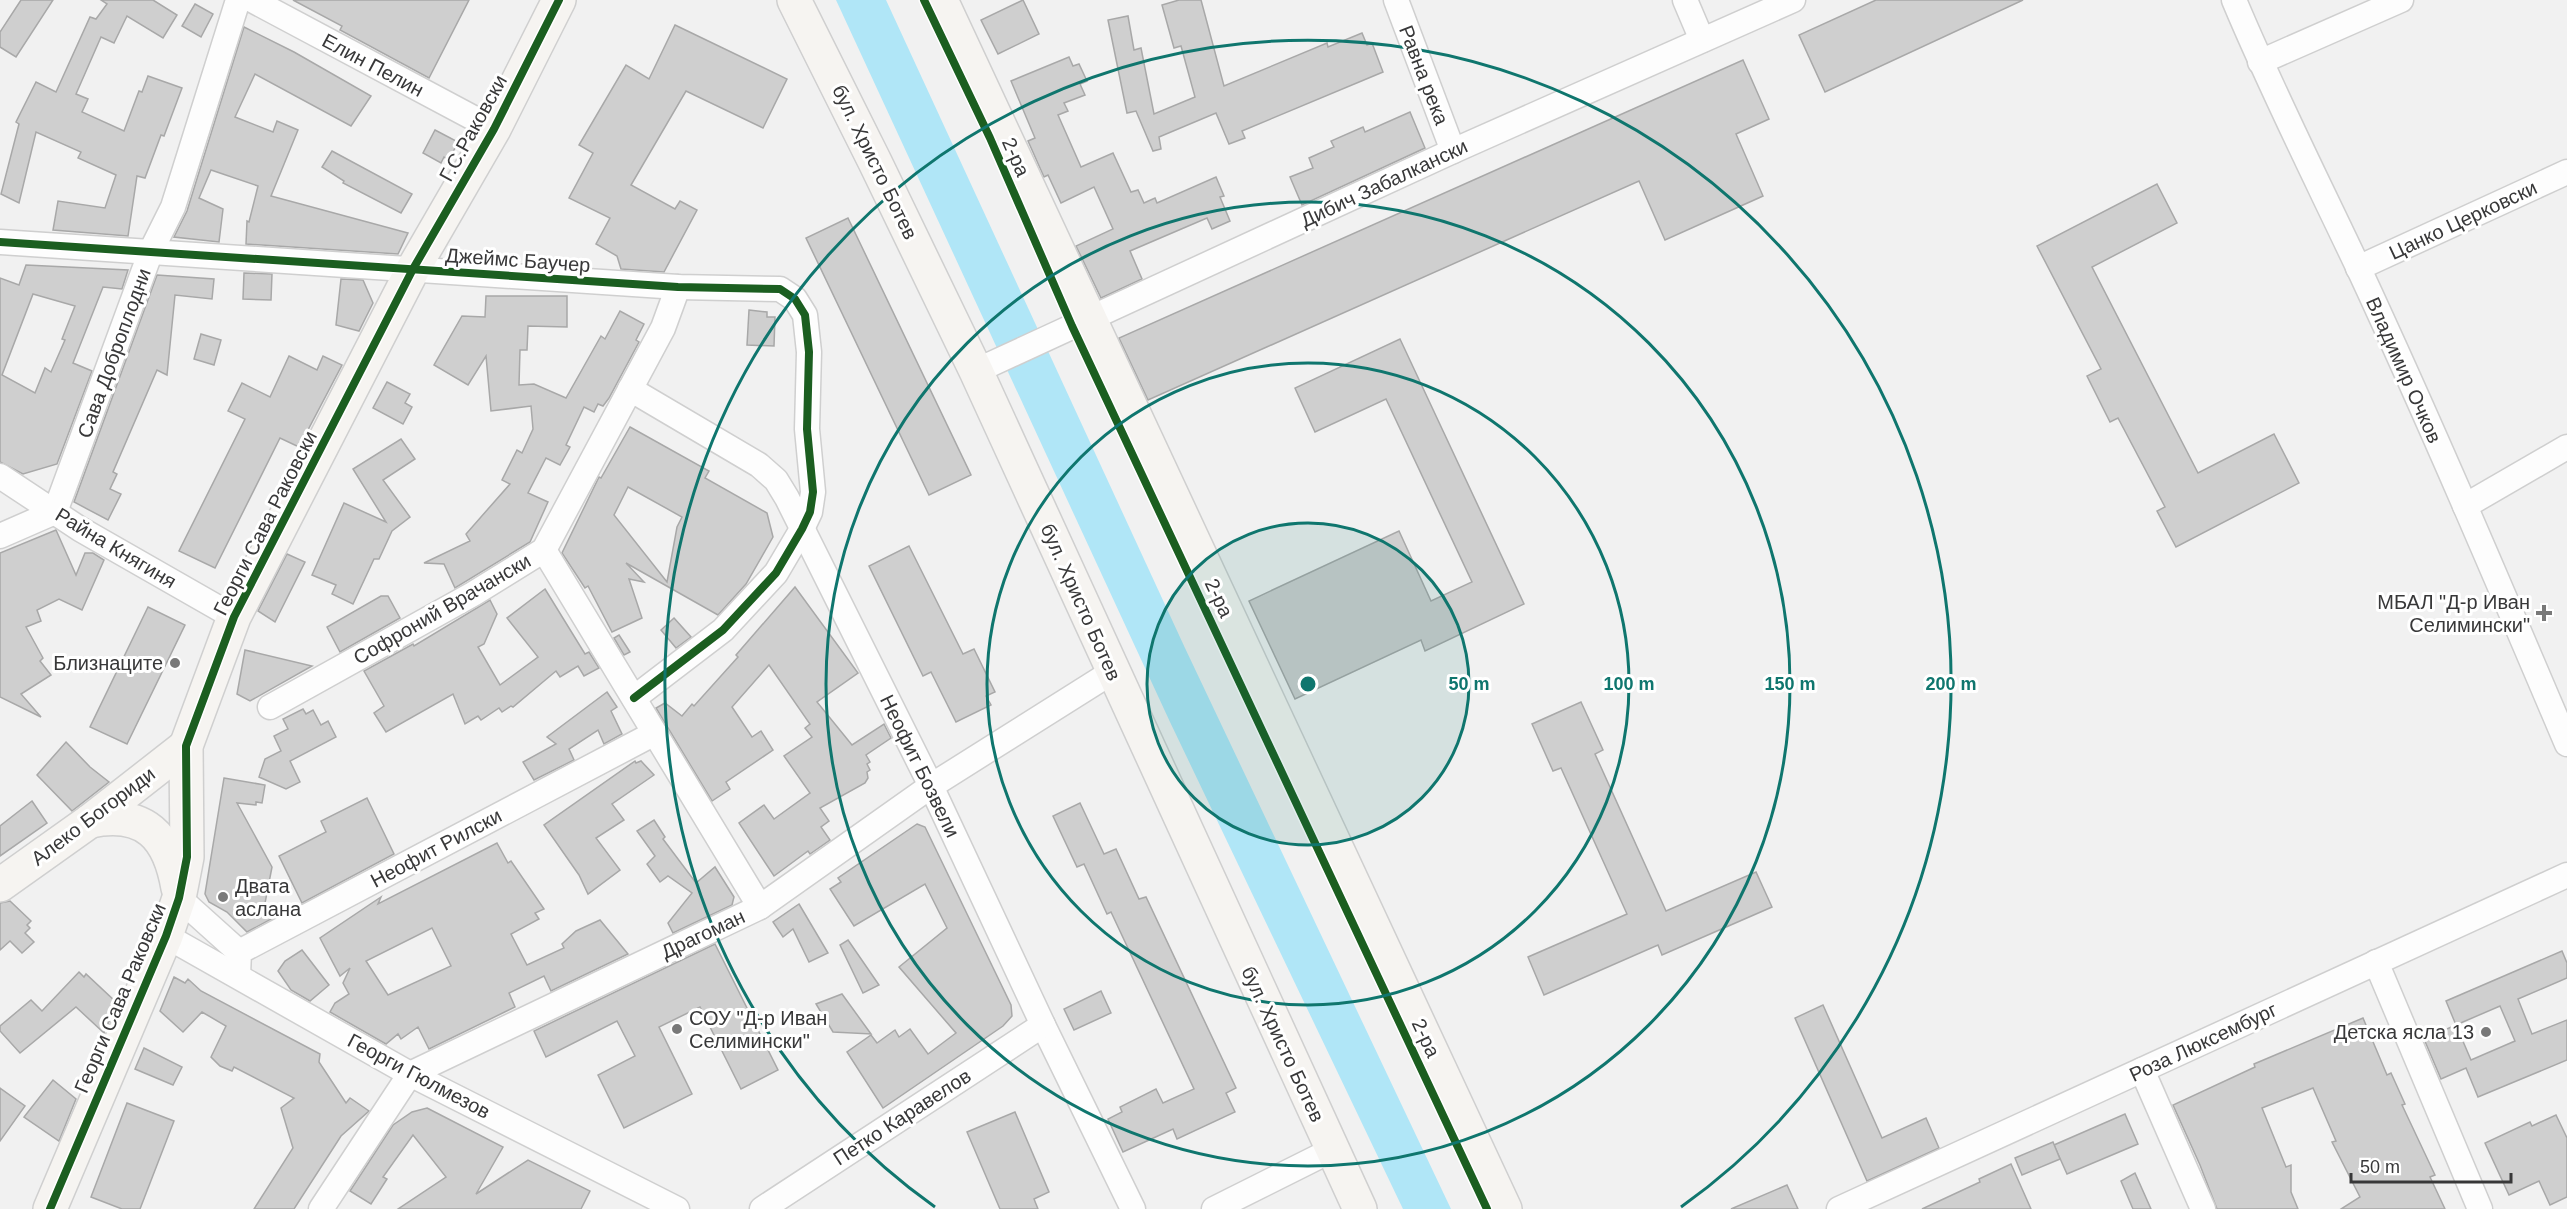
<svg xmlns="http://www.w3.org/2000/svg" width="2567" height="1209" font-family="Helvetica,sans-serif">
  <rect width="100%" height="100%" fill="#f1f1f1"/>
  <path fill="#b0e6f7" d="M836,0H886L1185,648L1451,1209H1403L1170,722Z"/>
  <g fill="#cfcfcf" stroke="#a8a8a8" stroke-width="1.5" fill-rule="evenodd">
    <path d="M21,0H53L16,57L0,47V32Z"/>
    <path d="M101,0H153L177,15L163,38L127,16L114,43L101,37L76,94L88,99L82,112L124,131L139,91L142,92L148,76L182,88L164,136L161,135L145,178L137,176L128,236L53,230L58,201L105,208L116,175L78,158L81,152L36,132L19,203L1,194L19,124L16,122L36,82L56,92L90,17L96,19L107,4Z"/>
    <path d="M293,0H469L429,78L340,30L342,26Z"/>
    <path d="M1023,0L1039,34L998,54L981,20Z"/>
    <path d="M1179,0H1201L1224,86L1327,43L1328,47L1362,33L1367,45L1372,43L1383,72L1242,131L1245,138L1229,144L1216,113L1159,137L1161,149L1153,151L1136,111L1127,113L1108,20L1128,16L1134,50L1141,48L1154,114L1195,97L1181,46L1174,48L1162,5Z"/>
    <path d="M1876,0H2023L1825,92L1799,35Z"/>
    <path d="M195,4L213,14L201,37L182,26Z"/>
    <path d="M675,25L787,79L763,128L686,91L631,185L675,209L680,201L697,210L664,272L621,269L617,256L596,244L610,218L569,198L593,153L579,145L626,65L649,79Z"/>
    <path d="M244,27L294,52L371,96L351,126L255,74L235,117L273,132L277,121L298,130L271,196L408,233L398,254L246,244L247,221L249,222L258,186L211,170L199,198L223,209L219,242L174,237L187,211Z"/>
    <path d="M1069,57L1073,66L1079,64L1087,81L1080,84L1085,95L1064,103L1068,111L1058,115L1081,167L1113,153L1131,192L1138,190L1144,203L1155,198L1157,203L1216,177L1224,196L1220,197L1230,221L1212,229L1207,218L1130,251L1142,279L1101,298L1076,246L1113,229L1094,187L1061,203L1048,175L1044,177L1028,141L1035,138L1011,81Z"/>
    <path d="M1743,60L1769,119L1736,134L1763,196L1665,240L1639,181L1148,400L1119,338Z"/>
    <path d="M1410,112L1425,148L1302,205L1290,177L1313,168L1309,158L1334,147L1331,141L1363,127L1365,132Z"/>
    <path d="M435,130L458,142L449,160L444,157L441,163L423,153Z"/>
    <path d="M332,151L412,194L401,213L343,183L344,181L322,167Z"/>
    <path d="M2157,184L2177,223L2092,267L2198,473L2274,434L2299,483L2176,547L2157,511L2165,507L2118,418L2110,422L2087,376L2101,369L2037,246Z"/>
    <path d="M848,218L971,475L929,495L806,238Z"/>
    <path d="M26,265L128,270L122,289L103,287L73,363L92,371L57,464L23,474L0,462V278L19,285ZM33,294L75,306L62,339L65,340L51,372L45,368L35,393L2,375Z"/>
    <path d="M244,273L272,274L271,300L243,299Z"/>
    <path d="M157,275L214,279L212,299L175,295L167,375L157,370L113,472L117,474L110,489L121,494L108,520L74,502Z"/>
    <path d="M341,279L363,280L373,303L359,331L336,325Z"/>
    <path d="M486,296H567V327L528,326L527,350H520L519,385L534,384L566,398L601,336L605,339L620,311L644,324L636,340L639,342L609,398L603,406L598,404L594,412L584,407L566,445L570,447L560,465L546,458L528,493L548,502L530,542L455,588L444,564L424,563L470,541L466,534L510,484L502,480L517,450L522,453L533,429L531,406L491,411L486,356L468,385L434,365L462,316L485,317Z"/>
    <path d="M749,310L767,312V317H775L774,346L747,345Z"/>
    <path d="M201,334L221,340L214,365L194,359Z"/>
    <path d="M1400,339L1524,604L1425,651L1421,640L1295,699L1249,601L1399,531L1431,601L1472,582L1386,399L1315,432L1295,388Z"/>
    <path d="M289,356L317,370L323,356L342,365L299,447L280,438L215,568L179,551L245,419L228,411L242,383L270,397Z"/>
    <path d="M387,382L410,394L405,403L412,407L403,424L373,408Z"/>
    <path d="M630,427L709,471L705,478L767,513L773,537L746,584L718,615L626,563L644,582L629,579L642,618L612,632L588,586L585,588L562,553L599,477L601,478ZM628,487L682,517L677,527L667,582L614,515Z"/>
    <path d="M401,439L415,459L383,480L410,517L392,531L379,559H374L353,604L332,594L336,585L312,575L344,503L386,522L353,469Z"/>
    <path d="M56,530L76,575L85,553H93L104,560L82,610L59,599L37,610L41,621L26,627L43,658L40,661L51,675L21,694L41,717L0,697V553Z"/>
    <path d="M909,546L963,654L974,649L995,692L986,696L991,705L956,722L931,672L923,676L869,566Z"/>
    <path d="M287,554L305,562L275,622L258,611Z"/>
    <path d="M795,587L858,673L817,702L852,745L884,724L891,738L866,755L870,762L867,764L870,770L867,772L868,778L865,783L820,808L829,821L821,827L830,840L810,854L808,851L774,876L739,823L764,805L774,819L810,793L784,756L812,737L805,728L810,724L769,665L732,707L752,737L761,731L773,750L726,782L730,789L712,801L656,708L665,703L682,716L692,704L694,706L738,657L736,655Z"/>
    <path d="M545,589L585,654L589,652L599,668L584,676L578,666L560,677L556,671L513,707L511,706L502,712L499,708L481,720L478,716L465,724L453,694L386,732L374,713L384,706L364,671L413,644L414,646L490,600L497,614L484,644L478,647L500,685L538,657L507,618Z"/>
    <path d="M381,596H388L400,618L340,652L327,627Z"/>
    <path d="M148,607L185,625L127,744L90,727Z"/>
    <path d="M674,618L691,637L676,648L661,630Z"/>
    <path d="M619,635L630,652L624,655L614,638Z"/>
    <path d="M245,650L312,666L250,701L237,694Z"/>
    <path d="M607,692L617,707L611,711L622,734L604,744L598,730L569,749L574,760L534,780L523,762L556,744L547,737Z"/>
    <path d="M1581,702L1603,750L1595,754L1666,911L1756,872L1772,907L1662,955L1658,945L1544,995L1528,957L1627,914L1561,768L1553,771L1532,724Z"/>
    <path d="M303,709L306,714L313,710L321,725L328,721L336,737L290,761L300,782L286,789L259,777L265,759L281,751L274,736L288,729L283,719Z"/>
    <path d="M66,742L90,767L109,782L72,811L37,775Z"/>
    <path d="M635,761L636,763L641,761L654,775L612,804L624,820L596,838L620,870L588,894L579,875L544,825Z"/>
    <path d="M224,778L265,785L262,803L256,802V805L237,803L272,867L265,903L275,917L247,932L227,912L209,902L205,894Z"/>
    <path d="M367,798L394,854L302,903L279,856L326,832L321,821Z"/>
    <path d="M32,801L47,823L0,856V826Z"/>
    <path d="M1080,803L1104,854L1116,849L1139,899L1146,897L1236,1088L1226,1093L1235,1112L1177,1139L1173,1129L1123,1152L1108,1119L1122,1112L1120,1107L1156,1089L1163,1103L1194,1089L1111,912L1107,914L1084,864L1077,867L1053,816Z"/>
    <path d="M654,820L665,837L663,839L696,883L715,867L734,897L732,905L673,933L668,923L692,893L668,876L660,882L647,864L655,856L637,831Z"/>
    <path d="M917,824L925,827L1011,1005L1012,1016L1003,1026L883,1108L847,1052L871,1035L877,1043L895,1030L899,1037L910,1029L928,1054L956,1033L899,967L947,928L925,884L854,926L830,889L841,882L838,878Z"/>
    <path d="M497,843L508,863L511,861L544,909L535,913L539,919L511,934L527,965L564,948L562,944L576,931L600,920L628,954L551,991L544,976L509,993L515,1007L429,1049L418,1027L401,1039L398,1034L386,1044L330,1012L335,1003L349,994L343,983L350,968L340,976L320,938L381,897L378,904ZM432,928L451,966L388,995L366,961Z"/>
    <path d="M10,901L31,921L27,925L30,928L25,933L34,942L22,953L10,941L0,950V903Z"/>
    <path d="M799,904L828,953L809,962L793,929L783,937L773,922Z"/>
    <path d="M848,940L879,985L863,993L840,945Z"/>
    <path d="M715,944L778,1070L741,1089L700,1007L659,1027L692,1094L624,1128L598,1075L635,1056L617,1021L546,1057L534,1031Z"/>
    <path d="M302,950L329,985L310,1001L291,990L278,971L285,961Z"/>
    <path d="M2562,951L2567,963V978L2518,999L2532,1034L2567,1020V1060L2478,1097L2466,1068L2441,1079L2424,1039L2456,1025L2446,1001ZM2500,1006L2515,1041L2471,1060L2456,1025Z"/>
    <path d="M79,972L84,977L86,974L117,1003L104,1033L76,1007L20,1053L0,1031V1026L31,1000L42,1011Z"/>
    <path d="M174,977L185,983L188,979L201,991L320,1054L319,1062L346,1103L350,1098L369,1111L341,1136L294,1209H254L293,1148L281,1108L294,1098L234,1067L232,1071L220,1066L211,1057L226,1026L202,1012L183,1032L160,1011Z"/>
    <path d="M1101,991L1111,1013L1074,1030L1064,1009Z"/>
    <path d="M842,994L871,1034L833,1032L816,1004Z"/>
    <path d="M1823,1005L1882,1138L1926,1118L1939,1148L1867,1181L1795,1018Z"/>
    <path d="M2363,1018L2387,1075L2391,1073L2405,1104L2402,1105L2435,1175L2430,1177L2445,1209H2341L2360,1197L2332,1142L2336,1141L2313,1088L2262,1108L2286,1167L2291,1165V1192L2298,1209H2217L2200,1165L2173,1105L2255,1067L2254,1064Z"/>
    <path d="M144,1048L182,1067L173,1085L135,1069Z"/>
    <path d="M53,1080L76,1099L59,1141L24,1117Z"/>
    <path d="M0,1088L25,1106L0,1141Z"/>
    <path d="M127,1103L174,1121L140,1209H122L91,1197Z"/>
    <path d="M427,1108L503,1147L476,1194L528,1160L590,1191L581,1209H398L446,1177L413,1135L383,1177L387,1179L371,1204L350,1191L393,1125L412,1112Z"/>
    <path d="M1015,1112L1049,1192L1034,1199L1038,1209H1000L967,1132Z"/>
    <path d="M2125,1114L2138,1144L2067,1174L2054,1145Z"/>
    <path d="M2556,1115L2567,1138V1197L2550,1205L2539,1181L2509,1195L2485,1143L2530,1122L2532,1126Z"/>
    <path d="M2053,1142L2060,1159L2022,1175L2015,1158Z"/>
    <path d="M2011,1164L2031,1209H1922L1980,1182L1979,1179Z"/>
    <path d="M2135,1173L2151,1209H2133L2121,1181Z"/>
    <path d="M1787,1185L1798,1209H1731Z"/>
  </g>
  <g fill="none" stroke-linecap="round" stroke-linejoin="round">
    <defs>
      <g id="street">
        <path d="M252,0L494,129"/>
        <path d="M1396,0L1453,151"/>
        <path d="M1685,0L1702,40"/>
        <path d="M2234,0C2272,91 2316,178 2358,267C2431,424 2499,584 2567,744"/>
        <path d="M2260,62L2401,0"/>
        <path d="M0,242L678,287L780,289L795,299L805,315L809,352L807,429L813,492L810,512L802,529L776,573L723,630L634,698"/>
        <path d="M2358,268L2567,172"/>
        <path d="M976,371L1453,151L1793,0"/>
        <path d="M630,389L759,465L776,480L787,498L931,786L1043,1025L1133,1209"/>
        <path d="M0,476L80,529L234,617"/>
        <path d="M2465,506L2567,447"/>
        <path d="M0,536L55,512L151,251L173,207L238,0"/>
        <path d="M544,550L760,907"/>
        <path d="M270,707L473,594L544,550L663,328L678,287"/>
        <path d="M179,898L239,952"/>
        <path d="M166,936L410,1074L677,1209"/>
        <path d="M2376,962L2480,1209"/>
        <path d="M238,975L239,952L653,734"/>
        <path d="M2142,1070L2203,1209"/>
        <path d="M321,1209L410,1074L760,907L931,786L1112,672"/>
        <path d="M762,1209L1043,1025"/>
        <path d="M1214,1209L1332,1150"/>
        <path d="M1839,1209L2567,875"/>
      </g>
      <g id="secondary">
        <path d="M794,0L875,162L976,371L1360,1209"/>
        <path d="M941,0L1505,1209"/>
        <path d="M90,821C145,810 169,836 178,888"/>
        <path d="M0,885L90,821L186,746"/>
        <path d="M50,1209L166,936L179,898L187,857L186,746L234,617L413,269L494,129L559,0"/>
      </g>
    </defs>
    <use href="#street" stroke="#cfcfcf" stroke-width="27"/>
    <use href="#secondary" stroke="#cfcfcf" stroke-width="36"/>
    <use href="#street" stroke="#fdfdfd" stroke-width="24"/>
    <use href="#secondary" stroke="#f6f4f1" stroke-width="33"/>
    <defs>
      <g id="cycleway">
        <path d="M924,0L990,138L1072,326L1487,1209"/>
        <path d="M0,242L678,287L780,289L795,299L805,315L809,352L807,429L813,492L810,512L802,529L776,573L723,630L634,698"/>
        <path d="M50,1209L166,936L179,898L187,857L186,746L234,617L413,269L494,129L559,0"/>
      </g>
    </defs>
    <use href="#cycleway" stroke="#fff" stroke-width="11"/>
    <use href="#cycleway" stroke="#1b5e20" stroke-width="8"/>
  </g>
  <circle cx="1308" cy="684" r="161" fill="#0f766e" fill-opacity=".12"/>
  <g fill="none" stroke="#0f766e" stroke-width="3">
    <circle cx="1308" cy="684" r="161"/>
    <circle cx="1308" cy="684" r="321"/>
    <circle cx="1308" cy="684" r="482"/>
    <path d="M935 1207A643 643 0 1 1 1681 1207"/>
  </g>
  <g fill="#797979" stroke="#fff" stroke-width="2">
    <path d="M2541 604h6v6h6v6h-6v6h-6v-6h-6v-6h6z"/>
    <circle cx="175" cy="663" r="6"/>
    <circle cx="223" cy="897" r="6"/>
    <circle cx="677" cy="1029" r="6"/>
    <circle cx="2486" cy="1032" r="6"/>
  </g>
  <g text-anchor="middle" stroke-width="6" stroke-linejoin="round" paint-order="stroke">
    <g font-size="20" fill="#383839" stroke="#fff">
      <text transform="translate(373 65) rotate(28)" y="7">Елин Пелин</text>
      <text transform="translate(1424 75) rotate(69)" y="7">Равна река</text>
      <text transform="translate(473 128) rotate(-61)" y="7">Г.С.Раковски</text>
      <text transform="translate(1016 157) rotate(66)" y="7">2-ра</text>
      <text transform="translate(875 162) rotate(64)" y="7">бул. Христо Ботев</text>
      <text transform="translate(1384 183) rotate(-25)" y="7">Дибич Забалкански</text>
      <text transform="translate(2463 220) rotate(-25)" y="7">Цанко Церковски</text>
      <text transform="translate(518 260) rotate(4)" y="7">Джеймс Баучер</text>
      <text transform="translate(114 353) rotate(-70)" y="7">Сава Доброплодни</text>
      <text transform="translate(2404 370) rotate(66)" y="7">Владимир Очков</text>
      <text transform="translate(265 523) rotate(-63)" y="7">Георги Сава Раковски</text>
      <text transform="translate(116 548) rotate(31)" y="7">Райна Княгиня</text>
      <text transform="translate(1219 598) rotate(65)" y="7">2-ра</text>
      <text transform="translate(1081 602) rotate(66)" y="7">бул. Христо Ботев</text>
      <text transform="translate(442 609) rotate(-30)" y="7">Софроний Врачански</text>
      <text transform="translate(920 766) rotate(64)" y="7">Неофит Бозвели</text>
      <text transform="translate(93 816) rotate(-37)" y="7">Алеко Богориди</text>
      <text transform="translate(436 848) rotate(-28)" y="7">Неофит Рилски</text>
      <text transform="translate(703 934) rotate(-25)" y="7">Драгоман</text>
      <text transform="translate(120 998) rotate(-67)" y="7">Георги Сава Раковски</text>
      <text transform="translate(1426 1038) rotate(65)" y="7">2-ра</text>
      <text transform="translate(2203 1042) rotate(-25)" y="7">Роза Люксембург</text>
      <text transform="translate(1283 1044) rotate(65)" y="7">бул. Христо Ботев</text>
      <text transform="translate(419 1076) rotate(28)" y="7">Георги Гюлмезов</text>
      <text transform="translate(902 1117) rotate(-33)" y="7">Петко Каравелов</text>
    </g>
    <g font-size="20" fill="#383839" stroke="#fff" text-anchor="end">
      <text x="2530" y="609">МБАЛ "Д-р Иван<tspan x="2530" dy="23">Селимински"</tspan></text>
      <text x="163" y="670">Близнаците</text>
      <text x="235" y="893" text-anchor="start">Двата<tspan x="235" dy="23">аслана</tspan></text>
      <text x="689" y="1025" text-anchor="start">СОУ "Д-р Иван<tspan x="689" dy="23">Селимински"</tspan></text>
      <text x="2474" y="1039">Детска ясла 13</text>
    </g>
  </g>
  <circle cx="1308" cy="684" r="9" fill="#0f766e" stroke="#fff" stroke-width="3"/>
  <g font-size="18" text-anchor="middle" font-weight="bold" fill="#0f766e" stroke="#fff" stroke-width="6" stroke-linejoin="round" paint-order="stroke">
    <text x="1469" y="690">50 m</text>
    <text x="1629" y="690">100 m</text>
    <text x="1790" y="690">150 m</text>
    <text x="1951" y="690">200 m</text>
  </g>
  <path d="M2351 1173v9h160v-9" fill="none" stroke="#383839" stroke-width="3"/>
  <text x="2360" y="1173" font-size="18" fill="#383839" stroke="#ffffff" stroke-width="4.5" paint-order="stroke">50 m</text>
</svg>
